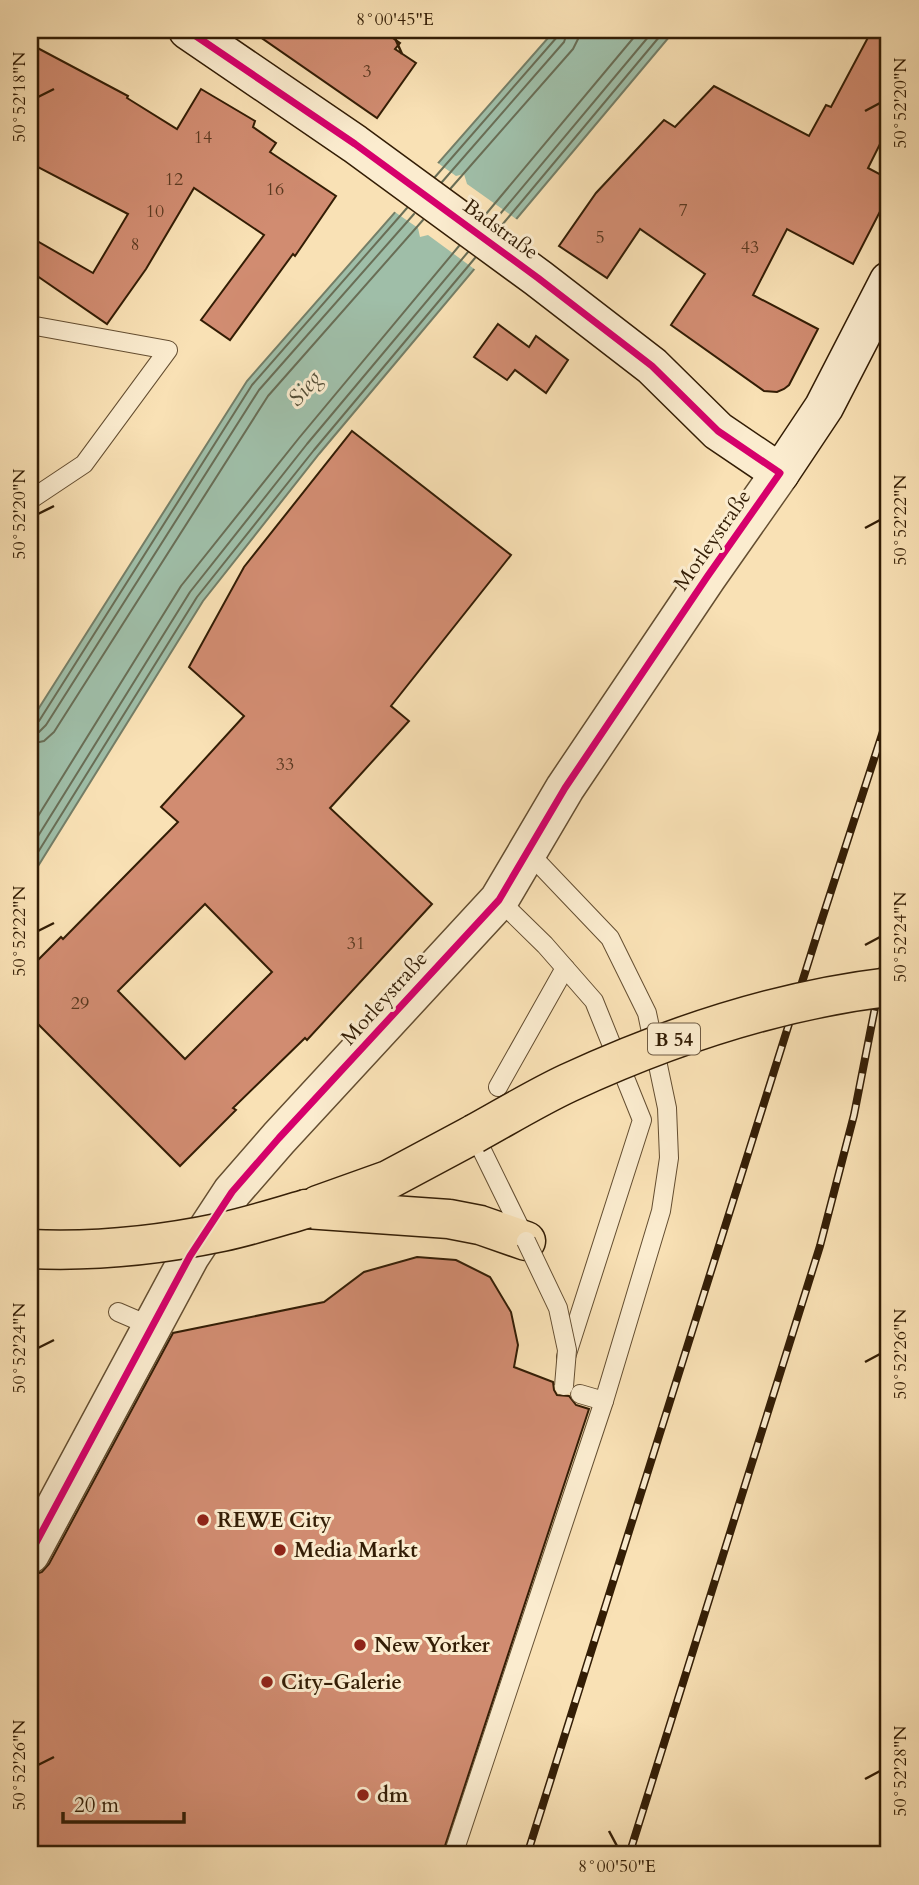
<svg xmlns="http://www.w3.org/2000/svg" width="919" height="1885" font-family="Cardo,serif">
  <rect width="100%" height="100%" fill="#f9e1b5"/>
  <filter id="stains"><feTurbulence type="fractalNoise" baseFrequency=".00286" numOctaves="4"/><feColorMatrix values="0 0 0 0 .2 0 0 0 0 .09 0 0 0 0 .02 0 0 0 .5 -.17"/></filter>
  <radialGradient id="worn" r=".72"><stop offset=".6" stop-color="#630" stop-opacity="0"/><stop offset="1" stop-color="#630" stop-opacity=".3"/></radialGradient>
  <path fill="#9fbea8" stroke="#747e67" stroke-width="2" d="M555,30H675L319,454L203,601L30,879V722L247,381Z"/>
  <path fill="#f9e1b5" d="M435,161L456,176L464,174L467,184L519,221L477,271L428,235L420,237L418,228L392,210Z"/>
  <g fill="none" stroke-linecap="round" stroke-linejoin="round">
    <g stroke="#696e56" stroke-width="2">
      <path d="M435,177L557,37L559,30"/>
      <path d="M442,182L564,42L568,30"/>
      <path d="M451,188L573,49L578,39L579,30"/>
      <path d="M486,214L640,30"/>
      <path d="M495,220L654,30"/>
      <path d="M502,225L665,30"/>
      <path d="M30,725L39,721L252,385L407,208"/>
      <path d="M30,733L39,732L46,725L259,390L414,214"/>
      <path d="M30,744L44,741L54,732L268,396L423,220"/>
      <path d="M30,829L181,586L299,438L459,246"/>
      <path d="M30,849L190,592L307,444L468,252"/>
      <path d="M30,865L197,597L314,450L475,258"/>
    </g>
  </g>
  <g fill="#d18c71" stroke="#331d05" stroke-width="2" fill-rule="evenodd">
    <path d="M250,30H381L400,43L395,49L416,63L377,118Z"/>
    <path d="M872,30H889V126L868,168L889,179V194L853,264L787,229L753,295L818,329L789,385L784,389L777,392L764,391L671,325L705,274L640,229L607,278L559,246L596,193L664,120L675,127L714,86L809,136L826,105L831,107Z"/>
    <path d="M30,44L128,96L127,98L177,129L201,89L255,121L253,127L276,143L270,152L336,196L295,256L293,254L230,340L201,320L264,235L194,188L146,269L107,324L30,271V237L93,273L128,214L30,163Z"/>
    <path d="M498,324L529,347L536,336L568,360L546,393L515,370L507,380L474,357Z"/>
    <path d="M352,431L511,555L391,706L409,721L330,808L432,904L307,1040L305,1038L233,1108L236,1110L180,1166L30,1016V968L61,937L63,939L178,822L161,807L244,716L189,667L244,567ZM205,904L272,972L185,1059L118,991Z"/>
    <path d="M417,1257L456,1260L490,1277L511,1312L518,1345L514,1367L553,1382L554,1390L557,1395L569,1396L576,1405L589,1409L442,1855H30V1587L36,1574L42,1572L49,1564L173,1333L324,1302L364,1272Z"/>
  </g>
  <g fill="none" stroke-linecap="round" stroke-linejoin="round">
    <defs>
      <g id="service">
        <path d="M30,325L168,350L84,464L30,500"/>
        <path d="M499,900L545,945L594,1001L642,1120L566,1357"/>
        <path d="M498,1087L565,968"/>
        <path d="M474,1134L525,1238"/>
        <path d="M118,1312L153,1327"/>
        <path d="M580,1394L604,1401"/>
        <path d="M453,1855L604,1401L661,1211L669,1158L667,1108L647,1013L610,938L528,852"/>
      </g>
      <path id="tertiary" d="M30,1554L190,1256L232,1192L279,1138L499,900L565,788L707,577L780,473"/>
      <path id="secondary" d="M188,30L355,144L538,278L652,366L718,431L780,473L824,407L889,281"/>
      <g id="primary">
        <path d="M318,1205L388,1180L474,1134"/>
        <path d="M306,1209L449,1219L480,1225L526,1241"/>
      </g>
    </defs>
    <use href="#service" stroke="#644e31" stroke-width="20"/>
    <use href="#tertiary" stroke="#644e31" stroke-width="41"/>
    <use href="#secondary" stroke="#331d05" stroke-width="41"/>
    <use href="#primary" stroke="#331d05" stroke-width="41"/>
    <use href="#service" stroke="#fbeccf" stroke-width="18"/>
    <use href="#tertiary" stroke="#fbeccf" stroke-width="38"/>
    <use href="#secondary" stroke="#fbeccf" stroke-width="38"/>
    <use href="#primary" stroke="#f9e1b5" stroke-width="38"/>
    <defs>
      <g id="rail">
        <path d="M527,1855L822,919L889,713"/>
        <path d="M629,1855L820,1246L854,1115L889,936"/>
      </g>
    </defs>
    <use href="#rail" stroke="#331d05" stroke-width="8"/>
    <use href="#rail" stroke="#fbeccf" stroke-width="5" stroke-dasharray="16" stroke-linecap="butt"/>
    <defs>
      <path id="service-bridge" d="M526,1241L558,1308L567,1350L564,1386"/>
      <g id="primary-bridge">
        <path d="M474,1134C505,1117 536,1098 568,1083C670,1036 778,1000 889,987"/>
        <path d="M30,1249C94,1252 160,1245 222,1232C250,1226 278,1217 306,1209"/>
      </g>
    </defs>
    <use href="#service-bridge" stroke="#644e31" stroke-width="20" stroke-linecap="butt"/>
    <use href="#primary-bridge" stroke="#331d05" stroke-width="41" stroke-linecap="butt"/>
    <use href="#service-bridge" stroke="#fbeccf" stroke-width="18"/>
    <use href="#primary-bridge" stroke="#f9e1b5" stroke-width="38"/>
    <defs>
      <path id="cycleway" d="M30,1554L190,1256L232,1192L279,1138L499,900L565,788L707,577L780,473L718,431L652,366L538,278L355,144L190,32L192,30"/>
    </defs>
    <use href="#cycleway" stroke="#fbeccf" stroke-width="11"/>
    <use href="#cycleway" stroke="#d6006c" stroke-width="7"/>
  </g>
  <path fill="none" stroke="#331d05" stroke-width="2.5" d="M395,38L402,54M38,97L54,89M865,111L880,103M38,514L54,506M865,528L880,520M38,931L54,923M865,945L880,937M38,1348L54,1340M865,1362L880,1354M38,1765L54,1757M865,1779L880,1771M609,1831L617,1846"/>
  <g fill="#8f2418" stroke="#fbeccf" stroke-width="2.5">
    <circle cx="203" cy="1520" r="7"/>
    <circle cx="280" cy="1550" r="7"/>
    <circle cx="360" cy="1645" r="7"/>
    <circle cx="267" cy="1682" r="7"/>
    <circle cx="363" cy="1795" r="7"/>
  </g>
  <g text-anchor="middle" stroke-width="6" stroke-linejoin="round" paint-order="stroke">
    <g font-size="18" fill="#5a3920">
      <text x="367" y="77">3</text>
      <text x="203" y="143">14</text>
      <text x="174" y="185">12</text>
      <text x="275" y="195">16</text>
      <text x="683" y="216">7</text>
      <text x="155" y="217">10</text>
      <text x="600" y="243">5</text>
      <text x="135" y="250">8</text>
      <text x="750" y="253">43</text>
      <text x="285" y="770">33</text>
      <text x="356" y="949">31</text>
      <text x="80" y="1009">29</text>
    </g>
    <rect fill="#fbeccf" stroke="#6f5b42" stroke-width="2" x="648" y="1023.5" width="52" height="31" rx="5"/>
    <g font-size="19" font-weight="bold" fill="#331d05">
      <text x="674" y="1046">B 54</text>
    </g>
    <g font-size="21" fill="#331d05" stroke="#fbeccf">
      <text transform="translate(501 229) rotate(36)" y="7">Badstraße</text>
      <text transform="translate(712 540) rotate(-55)" y="7">Morleystraße</text>
      <text transform="translate(384 998) rotate(-48)" y="7">Morleystraße</text>
    </g>
    <g font-size="21" font-weight="bold" fill="#331d05" stroke="#fbeccf" text-anchor="start">
      <text x="217" y="1527">REWE City</text>
      <text x="294" y="1557">Media Markt</text>
      <text x="374" y="1652">New Yorker</text>
      <text x="281" y="1689">City-Galerie</text>
      <text x="377" y="1802">dm</text>
    </g>
    <g font-size="23" font-style="italic" fill="#534d36" stroke="#fbeccf">
      <text transform="translate(304 388) rotate(-50)" y="8">Sieg</text>
    </g>
  </g>
  <rect width="919" height="1885" fill="none" stroke="#f9e1b5" stroke-width="77"/>
  <path d="M63 1812v10h121v-10" fill="none" stroke="#331d05" stroke-width="3.5"/>
  <text x="74" y="1812" font-size="21" fill="#331d05" stroke="#fbeccf" stroke-width="5" paint-order="stroke">20 m</text>
  <rect x="38" y="38" width="842" height="1808" fill="none" stroke="#331d05" stroke-width="2.5"/>
  <g font-size="18" text-anchor="middle" fill="#331d05">
    <text x="395" y="25">8°00'45"E</text>
    <text transform="translate(19 97) rotate(-90)" y="6">50°52'18"N</text>
    <text transform="translate(900 103) rotate(-90)" y="6">50°52'20"N</text>
    <text transform="translate(19 514) rotate(-90)" y="6">50°52'20"N</text>
    <text transform="translate(900 520) rotate(-90)" y="6">50°52'22"N</text>
    <text transform="translate(19 931) rotate(-90)" y="6">50°52'22"N</text>
    <text transform="translate(900 937) rotate(-90)" y="6">50°52'24"N</text>
    <text transform="translate(19 1348) rotate(-90)" y="6">50°52'24"N</text>
    <text transform="translate(900 1354) rotate(-90)" y="6">50°52'26"N</text>
    <text transform="translate(19 1765) rotate(-90)" y="6">50°52'26"N</text>
    <text transform="translate(900 1771) rotate(-90)" y="6">50°52'28"N</text>
    <text x="617" y="1872">8°00'50"E</text>
  </g>
  <rect width="100%" height="100%" filter="url(#stains)"/>
  <rect width="100%" height="100%" fill="url(#worn)"/>
</svg>
